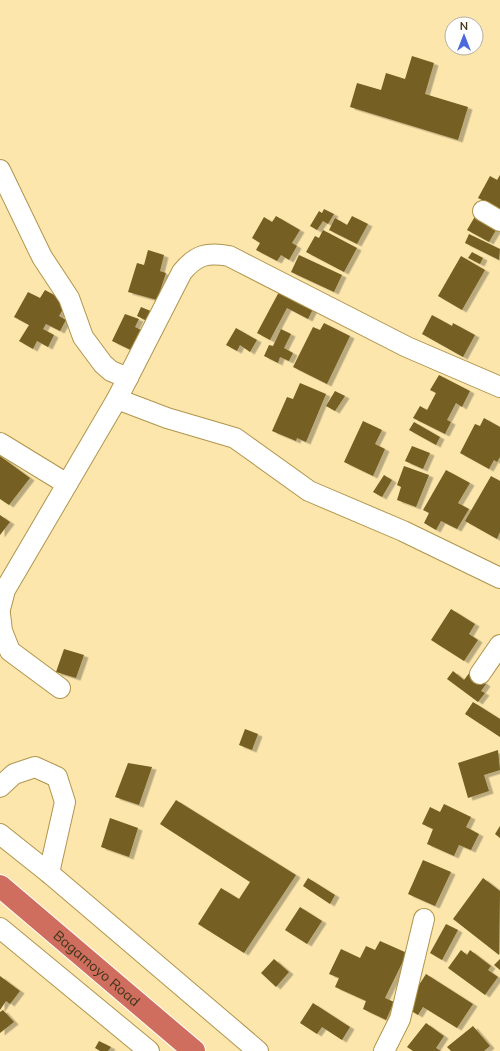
<svg xmlns="http://www.w3.org/2000/svg" width="500" height="1051" font-family="Mulish,sans-serif">
  <defs>
    <filter id="shadow"><feDropShadow dx="4.5" dy="2.5" stdDeviation="0" flood-color="#0004"/></filter>
  </defs>
  <rect width="100%" height="100%" fill="#fce6ac"/>
  <g fill="#745e20" filter="url(#shadow)">
    <path d="M412,56L434,63L425,94L468,107L458,140L350,107L357,83L381,90L386,73L405,79Z"/>
    <path d="M500,175V209L478,198L490,176L497,180Z"/>
    <path d="M324,209L334,214L328,224L323,221L317,230L310,226L319,211L322,213Z"/>
    <path d="M477,213L499,225L489,242L467,230Z"/>
    <path d="M276,216L300,230L292,243L297,246L289,260L281,255L277,261L256,250L260,243L252,238L264,217L272,222Z"/>
    <path d="M352,216L368,224L357,244L329,230L335,218L347,225Z"/>
    <path d="M323,230L357,248L344,272L306,252L315,236L319,238Z"/>
    <path d="M469,234L500,249L499,260L465,243Z"/>
    <path d="M148,250L164,255L160,271L166,273L157,300L128,292L137,263L144,265Z"/>
    <path d="M472,252L483,258L480,264L468,258Z"/>
    <path d="M299,255L342,275L334,292L291,272Z"/>
    <path d="M461,256L485,270L462,310L438,296Z"/>
    <path d="M45,290L67,302L59,316L66,320L60,331L46,324L43,329L54,335L48,347L37,341L33,349L19,341L29,325L14,317L28,292L40,298Z"/>
    <path d="M280,290L316,303L308,319L287,308L270,340L257,333Z"/>
    <path d="M141,307L153,312L137,353L112,341L125,314L139,319L135,327L143,331L147,321L137,316Z"/>
    <path d="M432,315L452,326L453,323L475,335L463,357L422,334Z"/>
    <path d="M324,323L350,336L327,384L293,367L313,327L320,330Z"/>
    <path d="M236,328L257,340L250,352L240,345L237,351L226,345Z"/>
    <path d="M281,329L291,334L284,348L293,353L289,361L280,357L278,363L264,356L269,345L273,346Z"/>
    <path d="M439,375L470,391L462,407L456,403L447,420L451,422L445,434L413,418L420,406L427,410L436,393L430,390Z"/>
    <path d="M300,383L326,394L306,442L297,438L296,441L272,431L287,397L293,399Z"/>
    <path d="M335,391L345,396L335,411L326,406Z"/>
    <path d="M484,418L500,427V457L497,462L494,460L489,469L460,453L475,424L480,426Z"/>
    <path d="M363,421L382,430L375,444L385,449L373,476L344,462Z"/>
    <path d="M414,422L440,437L436,445L409,430Z"/>
    <path d="M412,446L430,453L423,469L405,461Z"/>
    <path d="M0,456L30,478L9,505L0,499Z"/>
    <path d="M404,466L429,475L416,507L397,500L401,487L397,485Z"/>
    <path d="M446,470L470,483L458,503L469,509L457,529L441,521L436,530L424,523L429,513L423,510Z"/>
    <path d="M384,475L392,480L382,497L373,492Z"/>
    <path d="M491,476L500,481V532L497,539L465,521Z"/>
    <path d="M0,515L10,522L0,535Z"/>
    <path d="M451,609L475,624L469,634L478,640L464,661L431,640Z"/>
    <path d="M64,649L84,655L76,678L56,672Z"/>
    <path d="M453,671L464,680L470,672L486,684L481,691L485,693L478,702L447,679Z"/>
    <path d="M473,702L500,719V737L465,714Z"/>
    <path d="M245,729L258,734L252,750L239,745Z"/>
    <path d="M498,750L500,770L484,775L489,791L468,798L458,763Z"/>
    <path d="M128,763L152,767L139,805L115,797Z"/>
    <path d="M176,800L296,875L244,953L198,924L221,888L239,899L250,882L160,824Z"/>
    <path d="M444,804L471,817L466,827L479,834L471,850L459,845L454,856L427,844L433,829L422,824L430,807L440,812Z"/>
    <path d="M110,818L138,828L129,857L101,847Z"/>
    <path d="M500,826V838L495,834Z"/>
    <path d="M423,860L451,872L435,906L408,894Z"/>
    <path d="M308,878L335,895L330,904L303,886Z"/>
    <path d="M483,878L500,891L499,955L453,919Z"/>
    <path d="M300,907L322,921L307,944L285,930Z"/>
    <path d="M446,924L458,930L442,960L430,953Z"/>
    <path d="M380,941L407,953L385,998L394,1002L386,1020L363,1009L366,1001L335,987L339,978L329,974L341,949L360,958L366,946L375,950Z"/>
    <path d="M461,950L467,955L470,950L491,966L488,970L498,977L485,995L448,968Z"/>
    <path d="M274,959L289,972L276,987L261,973Z"/>
    <path d="M500,959V970L494,965Z"/>
    <path d="M426,974L473,1004L457,1028L423,1007L418,1015L405,1007Z"/>
    <path d="M0,976L20,991L10,1004L6,1001L0,1010Z"/>
    <path d="M313,1003L350,1027L342,1040L322,1027L317,1034L300,1023Z"/>
    <path d="M3,1010L14,1022L0,1033V1012Z"/>
    <path d="M426,1023L444,1036L436,1048L441,1051H413L407,1047Z"/>
    <path d="M473,1026L490,1046L484,1051H451L447,1047Z"/>
    <path d="M99,1041L111,1047L108,1051H100L95,1048Z"/>
  </g>
  <g fill="none" stroke-linecap="round" stroke-linejoin="round">
    <defs>
      <g id="minor">
        <path d="M0,170L42,257L69,298L83,337L103,364L111,371L128,378"/>
        <path d="M483,211L500,221"/>
        <path d="M117,399L167,418L235,438L309,491L403,531L500,578"/>
        <path d="M0,443L67,484"/>
        <path d="M0,609L5,590L117,399L182,272C196,255 207,252 229,256L407,347L500,387"/>
        <path d="M0,614L2,631L10,651L60,688"/>
        <path d="M480,674L500,645"/>
        <path d="M0,787L14,774L35,767L57,777L65,802L49,873"/>
        <path d="M0,834L49,873L258,1051"/>
        <path d="M0,928L149,1051"/>
        <path d="M384,1051L400,1019L424,919"/>
      </g>
      <g id="highway">
        <path id="s1" d="M0,886L194,1051"/>
      </g>
    </defs>
    <use href="#minor" stroke="#b0954d" stroke-width="22"/>
    <use href="#highway" stroke="#fff" stroke-width="24"/>
    <use href="#minor" stroke="#fff" stroke-width="20"/>
    <use href="#highway" stroke="#cf6d5f" stroke-width="22"/>
  </g>
  <g text-anchor="middle" stroke-width="4" stroke-linejoin="round" paint-order="stroke">
    <g font-size="14" fill="#413618" stroke="#fff">
      <text dy="5" stroke="none"><textPath href="#s1" startOffset="127">Bagamoyo Road</textPath></text>
    </g>
  </g>
  <g transform="translate(464 36)"><circle r="19" fill="#ffffff" stroke="#b3afa3"/>
  <path d="M0-3L7 15L0 10L-7 15Z" fill="#4c68dc"/>
  <text y="-6" font-size="11" font-weight="bold" text-anchor="middle" fill="#413618">N</text>
  </g>
</svg>
